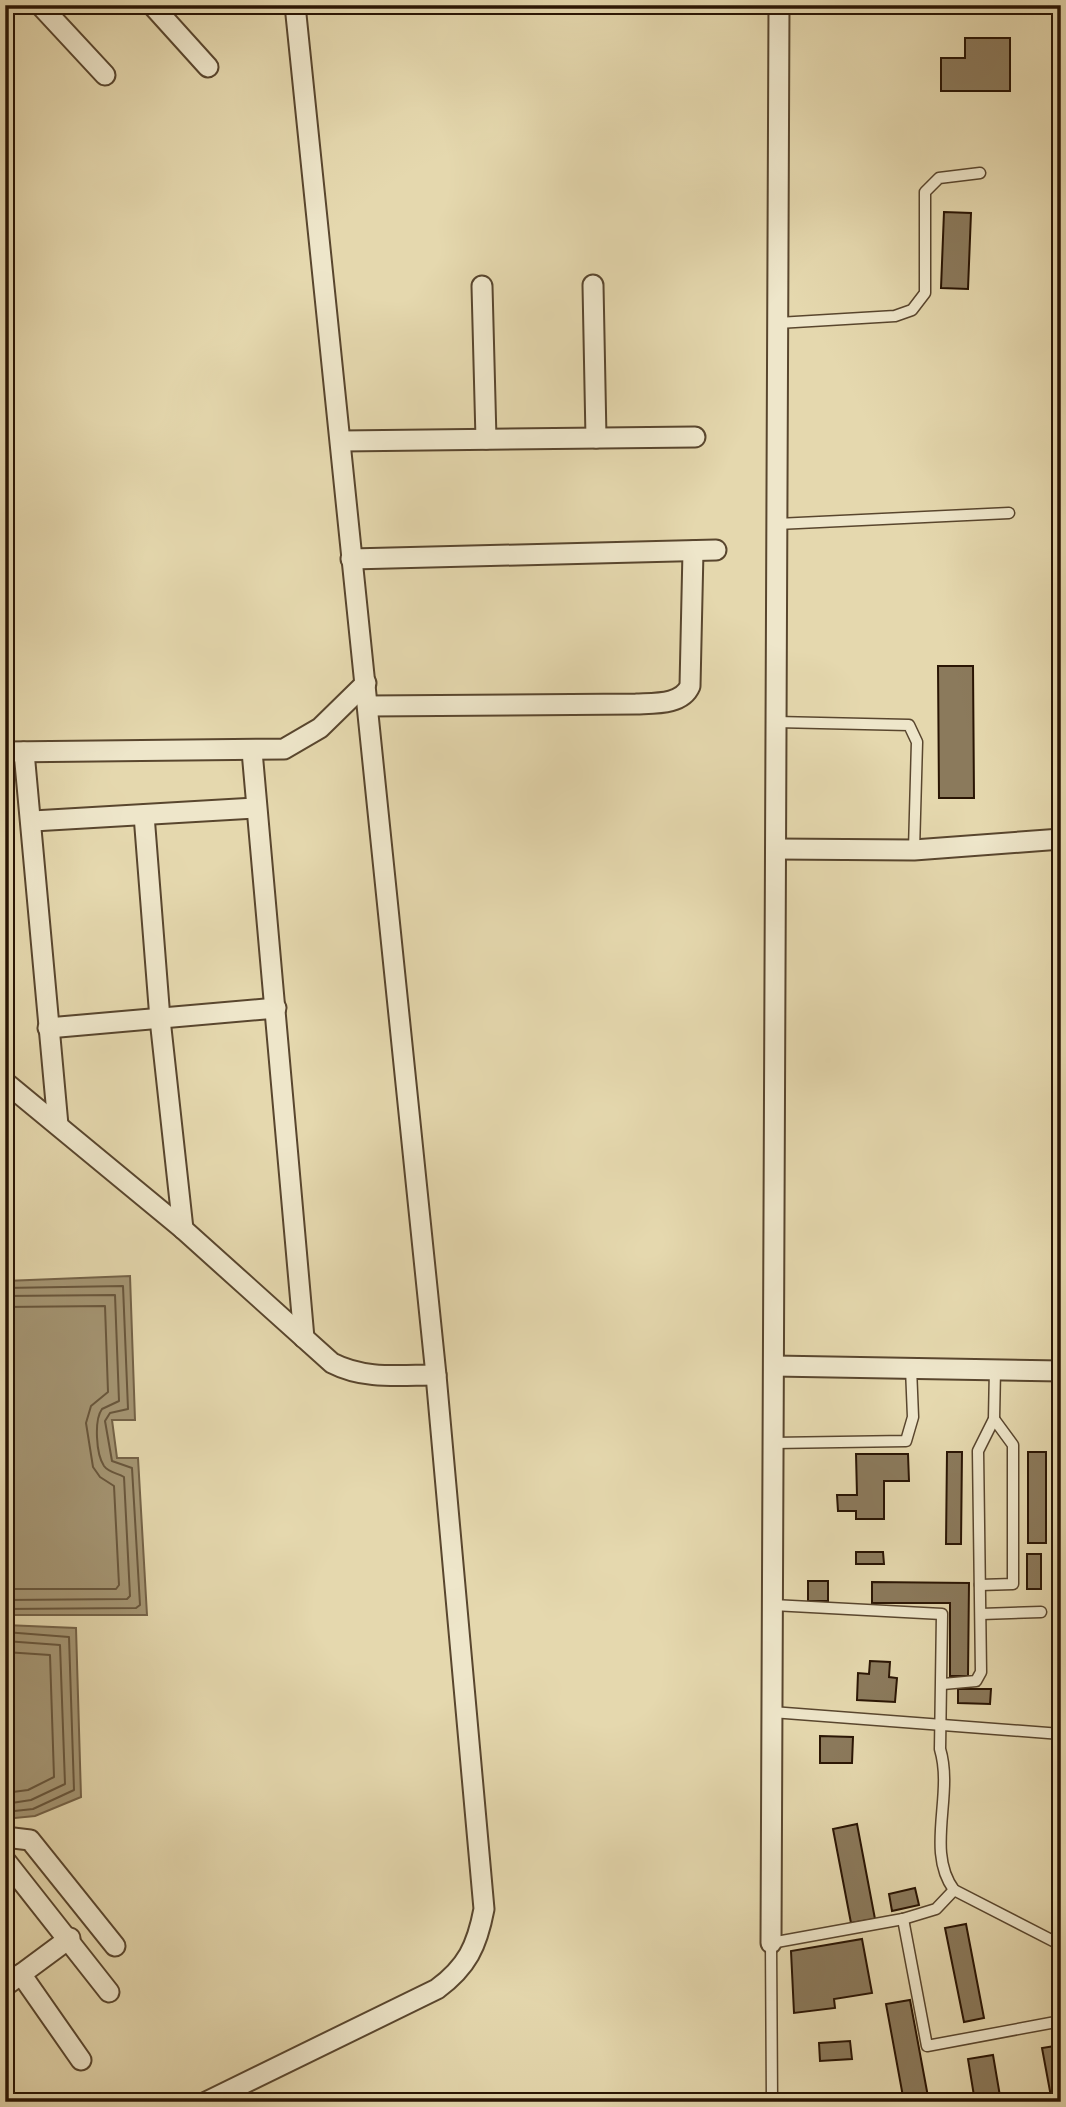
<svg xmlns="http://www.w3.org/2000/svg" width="1066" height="2107" font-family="Vollkorn,serif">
  <rect width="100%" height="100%" fill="#e5d8ae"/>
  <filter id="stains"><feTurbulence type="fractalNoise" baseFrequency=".00286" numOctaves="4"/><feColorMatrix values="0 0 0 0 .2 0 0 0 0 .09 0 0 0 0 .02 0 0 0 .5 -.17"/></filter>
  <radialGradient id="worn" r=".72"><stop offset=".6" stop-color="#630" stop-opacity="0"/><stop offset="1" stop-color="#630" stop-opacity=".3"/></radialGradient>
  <g fill="#a59674" stroke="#746247" stroke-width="2">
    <path d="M130,1276L135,1420H112L117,1458H138L147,1615H6L5,1281Z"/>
    <path d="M5,1625L76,1628L81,1797L35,1816L5,1819Z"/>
  </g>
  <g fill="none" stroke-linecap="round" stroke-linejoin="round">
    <g stroke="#68563c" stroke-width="2">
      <path d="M5,1288L123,1286L128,1409L110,1413L105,1421L112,1461L132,1468L140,1605L136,1608L5,1609"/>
      <path d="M5,1296L115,1295L119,1401L102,1409C94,1420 96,1454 104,1466C109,1473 118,1473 124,1477L130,1596L127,1599L5,1600"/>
      <path d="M5,1307L105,1306L108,1392L91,1406L86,1423L93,1467L100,1477L114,1486L119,1585L116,1589H5"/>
      <path d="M5,1632L69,1637L74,1790L33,1809L5,1812"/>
      <path d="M5,1641L60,1645L65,1784L31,1800L5,1804"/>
      <path d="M5,1652L50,1655L54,1777L28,1790L5,1793"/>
    </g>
  </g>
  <g fill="#8b7a5c" stroke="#2a1504" stroke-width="2">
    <path d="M965,38H1010V91H941V58H965Z"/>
    <path d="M944,212L971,213L968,289L941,288Z"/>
    <path d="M938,666H973L974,798H939Z"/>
    <path d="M947,1452H962L961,1544H946Z"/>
    <rect x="1028" y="1452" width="18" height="91"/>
    <path d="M856,1454H908L909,1481H884V1519H856V1511H838L837,1495H857Z"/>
    <path d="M1053,1543H1061V1686H1057Z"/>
    <path d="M856,1552H883L884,1564H856Z"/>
    <rect x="1027" y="1554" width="14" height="35"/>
    <rect x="808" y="1581" width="20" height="20"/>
    <path d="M872,1582L969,1583L968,1676H950V1603H872Z"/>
    <path d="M870,1661L890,1662L889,1677L897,1678L895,1702L857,1700L858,1673L869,1674Z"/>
    <path d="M958,1689H991L990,1704L958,1703Z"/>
    <path d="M820,1736L853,1737L852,1763H820Z"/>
    <path d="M857,1824L875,1919L851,1923L833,1829Z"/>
    <path d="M915,1888L919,1905L892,1911L889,1894Z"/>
    <path d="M966,1924L984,2018L964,2022L945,1928Z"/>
    <path d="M862,1939L872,1993L834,1999L835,2008L794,2013L791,1951Z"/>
    <path d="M910,2000L929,2102H904L886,2004Z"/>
    <path d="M850,2041L852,2059L820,2061L819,2043Z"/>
    <path d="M1061,2045V2102H1052L1042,2048Z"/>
    <path d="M993,2055L1001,2102H975L968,2059Z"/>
  </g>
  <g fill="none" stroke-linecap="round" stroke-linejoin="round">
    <defs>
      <g id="lane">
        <path d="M778,323L895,316L912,310L925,293V192L939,178L980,173"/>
        <path d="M777,524L1009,513"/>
        <path d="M776,722L909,725L917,742L914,850"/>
        <path d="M773,1443L906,1441L913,1417L911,1368"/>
        <path d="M980,1585L1013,1584V1445L994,1419"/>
        <path d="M773,1605L942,1614L940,1749C954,1795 925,1851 954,1890L1061,1945"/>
        <path d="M981,1614L1041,1612"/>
        <path d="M943,1684L976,1681L981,1672L978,1451L994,1419L995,1369"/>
        <path d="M772,1712L1061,1734"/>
        <path d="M903,1919L927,2046L1061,2021"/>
        <path d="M772,2102L771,1943L903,1919L936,1909L954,1890"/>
      </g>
      <g id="street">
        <path d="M40,5L105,75"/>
        <path d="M152,5L208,67"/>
        <path d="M593,285L596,438"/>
        <path d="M482,286L486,439"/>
        <path d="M342,441L695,437"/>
        <path d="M351,559L716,550"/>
        <path d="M368,706L636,704C654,703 682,705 690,686L693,551"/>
        <path d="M252,751L304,1338"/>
        <path d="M5,752L284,749L320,728L366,683"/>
        <path d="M24,752L58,1125"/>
        <path d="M144,815L160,1019L183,1229"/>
        <path d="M33,821L255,808"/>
        <path d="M776,849L914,850L1061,839"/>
        <path d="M48,1028L276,1008"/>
        <path d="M5,1082L183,1229L332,1363C365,1380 400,1375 436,1375"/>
        <path d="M774,1366L1061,1371"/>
        <path d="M5,1837L30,1840L115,1946"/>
        <path d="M5,1860L109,1992"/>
        <path d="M771,1943L779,5"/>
        <path d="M21,1974L81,2060"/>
        <path d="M5,1986L70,1938"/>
        <path d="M206,2102L437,1989C467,1967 477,1946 484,1909L436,1375L295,5"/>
      </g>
    </defs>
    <use href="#lane" stroke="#59462e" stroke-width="13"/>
    <use href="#street" stroke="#59462e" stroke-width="23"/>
    <use href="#lane" stroke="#eee6ca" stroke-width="10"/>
    <use href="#street" stroke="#eee6ca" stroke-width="19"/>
  </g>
  <rect width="1066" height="2107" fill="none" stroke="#e5d8ae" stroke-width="28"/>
  <rect x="7" y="7" width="1052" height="2093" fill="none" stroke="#2a1504" stroke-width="3.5"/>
  <rect x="14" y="14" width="1038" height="2079" fill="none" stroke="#2a1504" stroke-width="2"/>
  <rect width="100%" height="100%" filter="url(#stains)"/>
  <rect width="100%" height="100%" fill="url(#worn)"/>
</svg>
